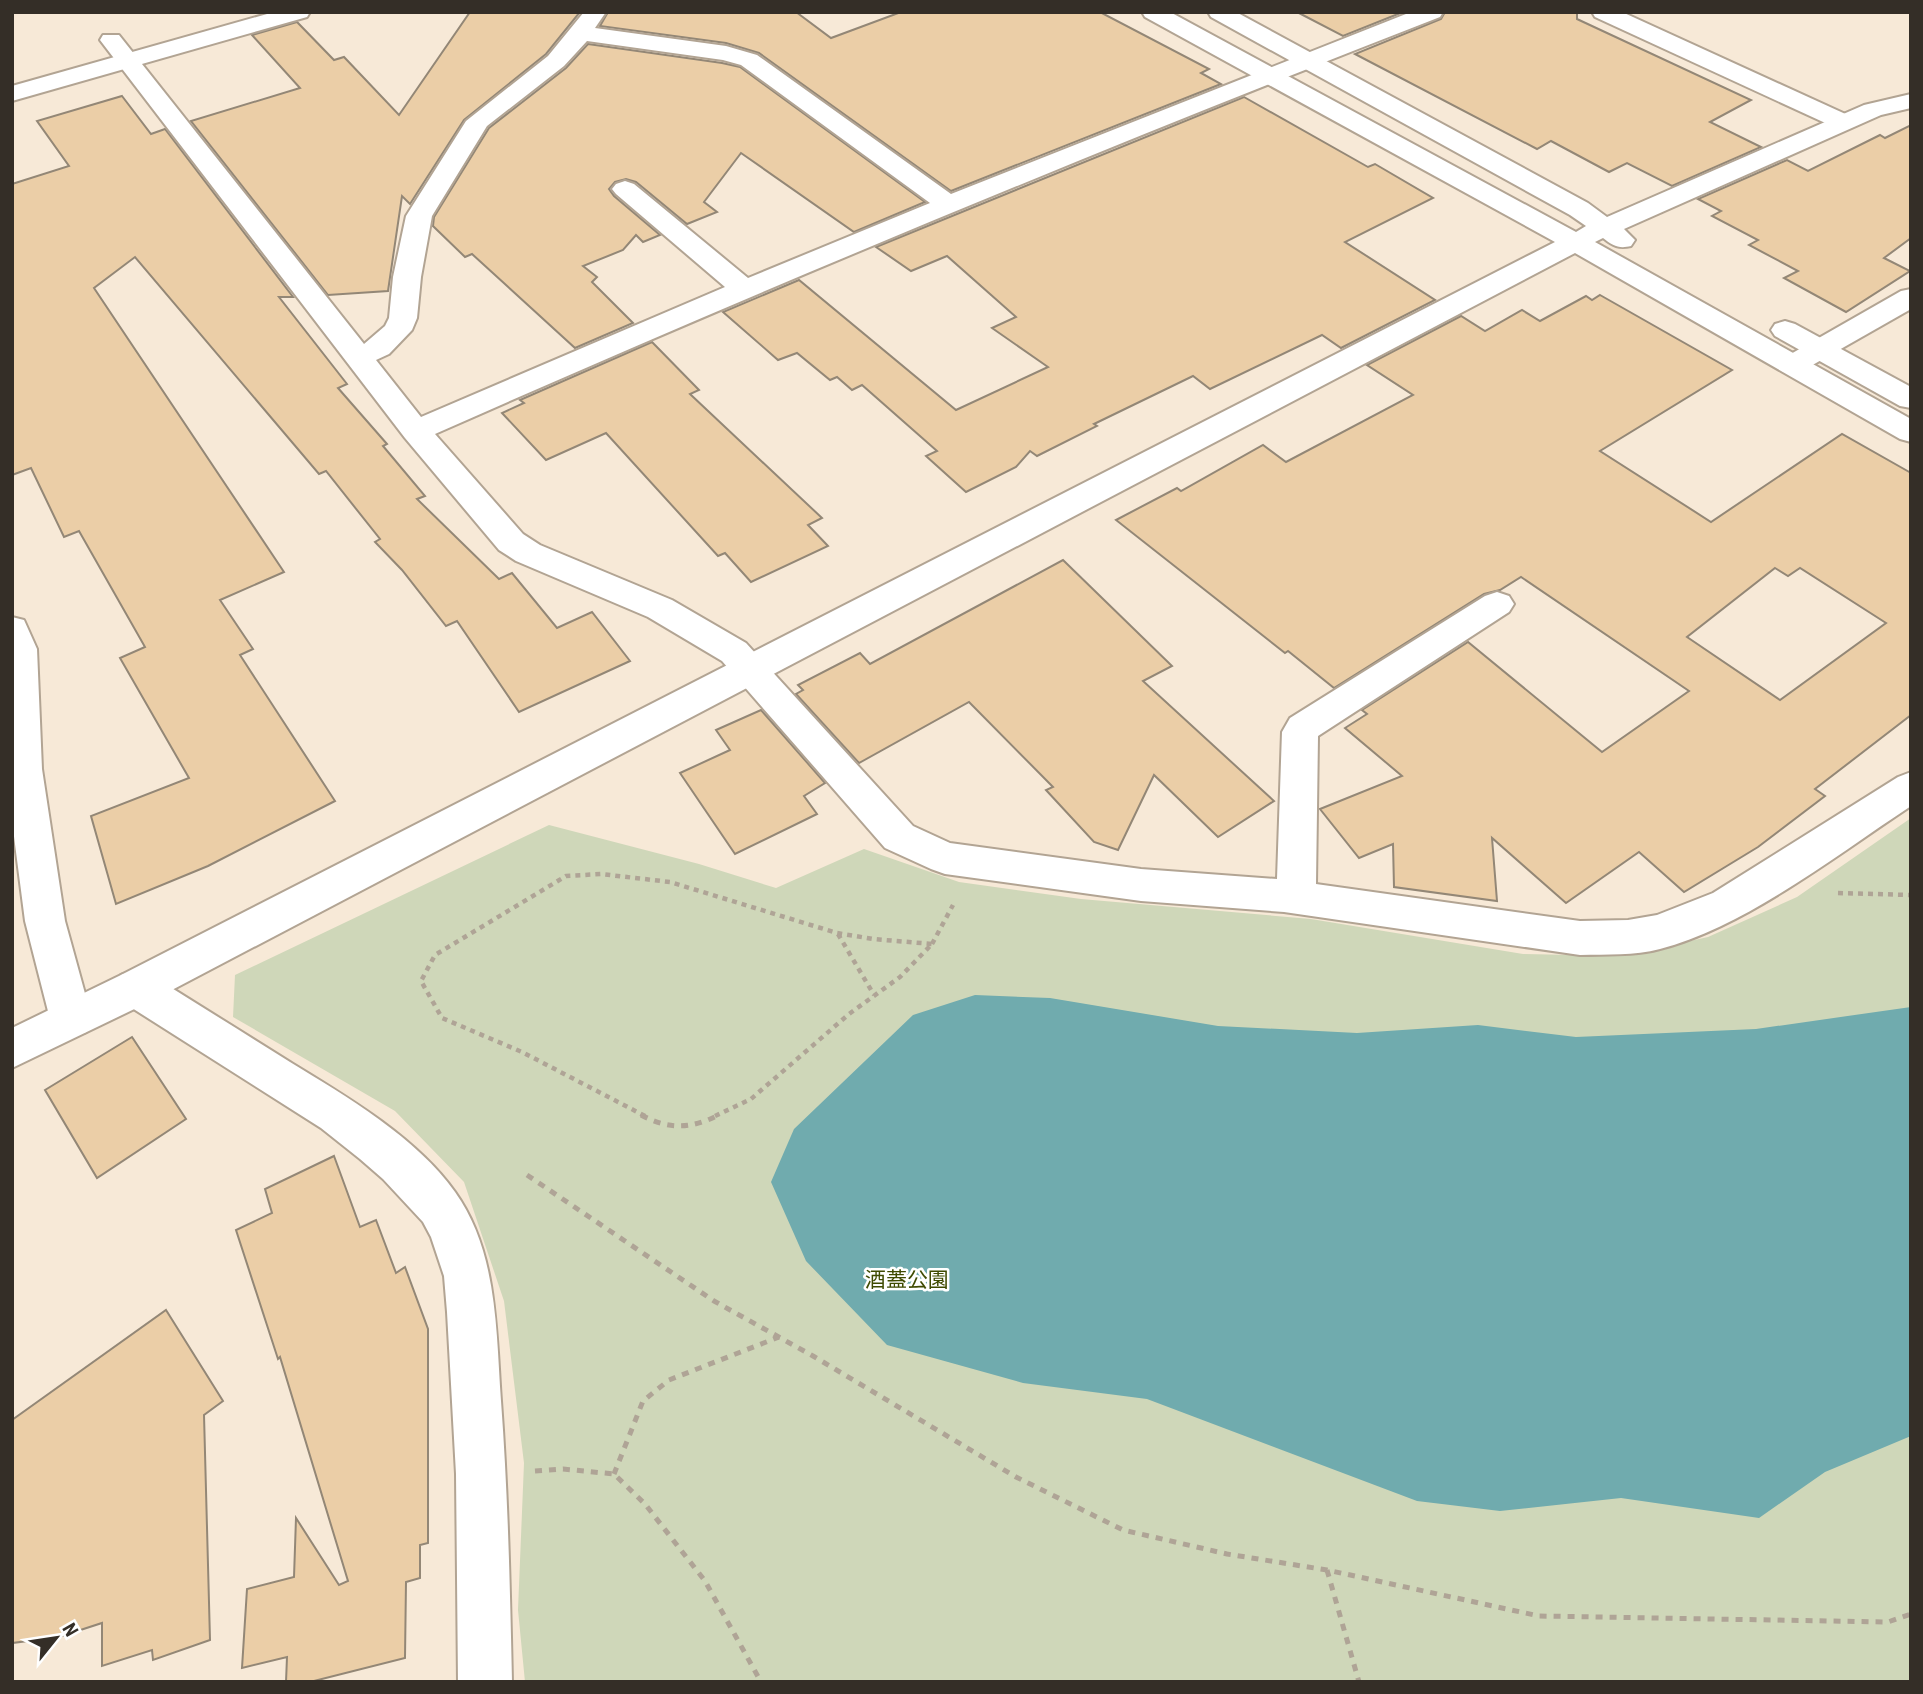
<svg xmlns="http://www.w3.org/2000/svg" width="1923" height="1694" font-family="'Roboto Condensed','Noto Sans JP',sans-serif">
  <rect width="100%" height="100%" fill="#f7e9d7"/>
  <path fill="#cfd7b9" d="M1911,818V1682H525L518,1610L524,1463L504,1301L464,1182L395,1111L233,1017L235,975L549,825L699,864L776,888L864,849L959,882L1081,899L1311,919L1523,954L1623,956L1708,937L1797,897Z"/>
  <path fill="#70abae" d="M975,995L1050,998L1218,1026L1357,1033L1478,1025L1576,1037L1756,1029L1911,1007V1436L1825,1472L1759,1518L1621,1498L1500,1511L1417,1501L1147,1399L1023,1383L887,1345L806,1261L771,1182L794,1129L913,1015Z"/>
  <g fill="#ebcea7" stroke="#938776" stroke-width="2" fill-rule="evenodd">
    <path d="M470,12H580L546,54L464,120L410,204L402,196L388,291L328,295L191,121L300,88L252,35L297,22L334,60L344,57L399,115Z"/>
    <path d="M608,12H796L831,38L901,12H1100L1209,69L1201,73L1221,84L951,191L759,53L726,43L600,26Z"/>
    <path d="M1297,12H1403L1343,36Z"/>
    <path d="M1445,12H1577V19L1751,100L1710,122L1761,147L1672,186L1627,163L1609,172L1551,141L1537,149L1355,54L1441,19Z"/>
    <path d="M588,44L722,63L740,67L925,202L854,232L741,153L704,202L717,212L687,224L636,182L626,179L615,182L609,189L614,196L660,235L643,242L636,235L623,250L583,266L597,277L592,282L633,323L575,348L472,254L465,257L433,226L434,217L489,128L566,68Z"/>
    <path d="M122,96L151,134L165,129L293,297H279L347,384L338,388L387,444L383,446L425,496L417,499L499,579L512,573L557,628L592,612L630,661L519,712L457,621L446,626L402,570L375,542L380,539L326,471L319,474L135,257L94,288L284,572L220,600L253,649L240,655L335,801L208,866L116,904L91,816L189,778L120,658L145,647L79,531L64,537L31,468L12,475V184L69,166L37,121Z"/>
    <path d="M1244,97L1368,167L1375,164L1433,198L1345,242L1435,300L1341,348L1322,335L1210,389L1193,376L1094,424L1097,426L1037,456L1030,451L1016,467L966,492L926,456L937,451L862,385L852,390L837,377L830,380L797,353L778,360L723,312L799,280L956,410L1048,367L992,328L1016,317L947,256L911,271L876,247Z"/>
    <path d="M1911,125V238L1884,258L1910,271L1846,312L1784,278L1798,271L1749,245L1758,240L1712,216L1721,211L1698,199L1787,160L1808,171L1880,135L1885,138Z"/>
    <path d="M1600,295L1732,370L1600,451L1711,522L1842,434L1911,473V715L1815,789L1825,796L1758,847L1684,892L1639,852L1566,903L1492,838L1497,901L1394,887L1393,844L1359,858L1320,809L1402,776L1345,728L1367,714L1362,710L1468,642L1602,752L1689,691L1521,577L1500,590L1484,594L1334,688L1288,651L1285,653L1116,520L1177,488L1181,491L1263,445L1286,462L1413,395L1367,365L1461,316L1485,331L1522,310L1540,321L1586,296L1592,300ZM1775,568L1788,576L1800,568L1886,623L1780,700L1687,637Z"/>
    <path d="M652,342L699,390L690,394L822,518L808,525L828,546L751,582L725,553L718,556L606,433L546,460L502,413L524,403L520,400Z"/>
    <path d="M1063,560L1172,666L1143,681L1274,801L1218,837L1154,775L1118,850L1094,842L1046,790L1053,787L969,702L859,763L796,694L803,690L798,685L860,653L870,664Z"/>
    <path d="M761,710L825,783L804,796L817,814L735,854L680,773L730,750L716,730Z"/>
    <path d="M132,1037L186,1119L97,1178L45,1090Z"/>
    <path d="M334,1156L360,1227L376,1220L396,1273L405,1267L428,1329V1543L420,1545V1578L406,1582L405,1658L310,1682H286L287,1657L242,1668L247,1589L294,1577L296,1518L339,1585L348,1581L280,1357L278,1359L236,1230L272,1213L265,1189Z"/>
    <path d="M166,1310L223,1401L204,1415L210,1640L153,1660L152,1650L102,1666V1623L59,1637L12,1643V1420Z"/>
  </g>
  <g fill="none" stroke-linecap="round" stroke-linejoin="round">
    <defs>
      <g id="street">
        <path d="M584,12H606L595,28L726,46L757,55L951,194L1411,12H1443L1440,17C1101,149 767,287 435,434L523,534L540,545L672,600L746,643L913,826L950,843L1141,869L1277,879L1282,732L1290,718L1485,596L1497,592L1509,596L1514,604L1509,612L1318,736L1316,884L1580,921L1628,920L1657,915L1713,893L1898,777L1911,772V806C1838,854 1744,928 1660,949C1634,956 1607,954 1580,955L1284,912L1141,901L945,874L931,869L885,848L722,661L648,617L516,561L499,550L405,438L100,40L103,35H119L364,344L385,326L389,318L393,277L406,216L466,121L548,56ZM587,41L723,60L741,65L930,203L748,278L634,184L625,181L616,184L612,189L616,194L725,287L421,417L376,360L389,354L412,330L417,318L421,277L432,216L487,126L564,66Z"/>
        <path d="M1592,12H1622L1852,117L1855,122L1852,127L1843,129L1834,127L1595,17Z"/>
        <path d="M1911,289V309L1802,371L1792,374L1782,371L1777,365L1782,359L1901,291Z"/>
        <path d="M12,617L24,620L37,649L42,769L65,921L92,1019L86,1032L71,1037L56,1032L50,1019L25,921L12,821Z"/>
        <path d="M136,970L151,975C197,1004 244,1033 290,1062C346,1096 417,1138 455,1192C498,1252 496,1332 501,1401C508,1495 510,1588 512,1682H458L456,1474L447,1312L444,1276L431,1237L423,1222L383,1179L360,1159L321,1128L121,1001L115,988L121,975Z"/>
      </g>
      <g id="secondary">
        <path d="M274,12H310L307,17L12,101V86Z"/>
        <path d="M1142,12H1170L1576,232L1586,226L1570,215L1211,17L1208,12H1236L1588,203L1607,217L1864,105L1911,94V108L1881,115L1624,229L1635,240L1631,246C1619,249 1613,246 1603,238L1595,242L1911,419V442L1900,439L1575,253L151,1001L12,1068V1028L121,975L1555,242L1145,17Z"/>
        <path d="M1785,321L1795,324L1911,387V408L1900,406L1775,336L1771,330L1775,324Z"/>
      </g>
    </defs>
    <use href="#street" stroke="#b2a493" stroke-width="4"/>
    <use href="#secondary" stroke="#b2a493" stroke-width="4"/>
    <g stroke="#afa496" stroke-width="4.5" stroke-dasharray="5 5" stroke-linecap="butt">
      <path d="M1838,893L1911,895"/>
      <path d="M838,934L874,995"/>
      <path d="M932,944L953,905"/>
      <path d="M645,1116L522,1052L442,1018L421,981L435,955L566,876L601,874L670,882L837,933L873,939L932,944"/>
      <path d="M715,1116L751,1099L849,1014L900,977L932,944"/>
    </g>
    <g stroke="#afa496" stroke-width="5" stroke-dasharray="7 7" stroke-linecap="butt">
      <path d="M641,1115C670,1130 690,1129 719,1115"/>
      <path d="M527,1175L714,1301L813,1356L1016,1477L1123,1530L1227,1554L1327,1570L1539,1616L1888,1622L1911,1614"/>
      <path d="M535,1471L563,1469L614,1474L645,1504L705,1581L761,1682"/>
      <path d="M614,1474L643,1401L669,1380L779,1337"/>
      <path d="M1327,1570L1359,1682"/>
    </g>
    <use href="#street" fill="#fff" fill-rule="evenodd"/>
    <use href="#secondary" fill="#fff" fill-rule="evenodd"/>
  </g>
  <g text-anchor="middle" stroke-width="5" stroke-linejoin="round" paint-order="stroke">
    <g font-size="21" fill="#3f4b02" stroke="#fff">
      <text x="907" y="1287">酒蓋公園</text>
    </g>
  </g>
  <rect width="1923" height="1694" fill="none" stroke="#342e27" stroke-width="28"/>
  <g transform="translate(56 1638) rotate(60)" stroke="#ffffff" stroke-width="5" paint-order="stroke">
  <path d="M0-5L12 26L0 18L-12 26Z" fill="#342e27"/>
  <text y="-10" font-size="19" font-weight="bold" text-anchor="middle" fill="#342e27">N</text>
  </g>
</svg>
